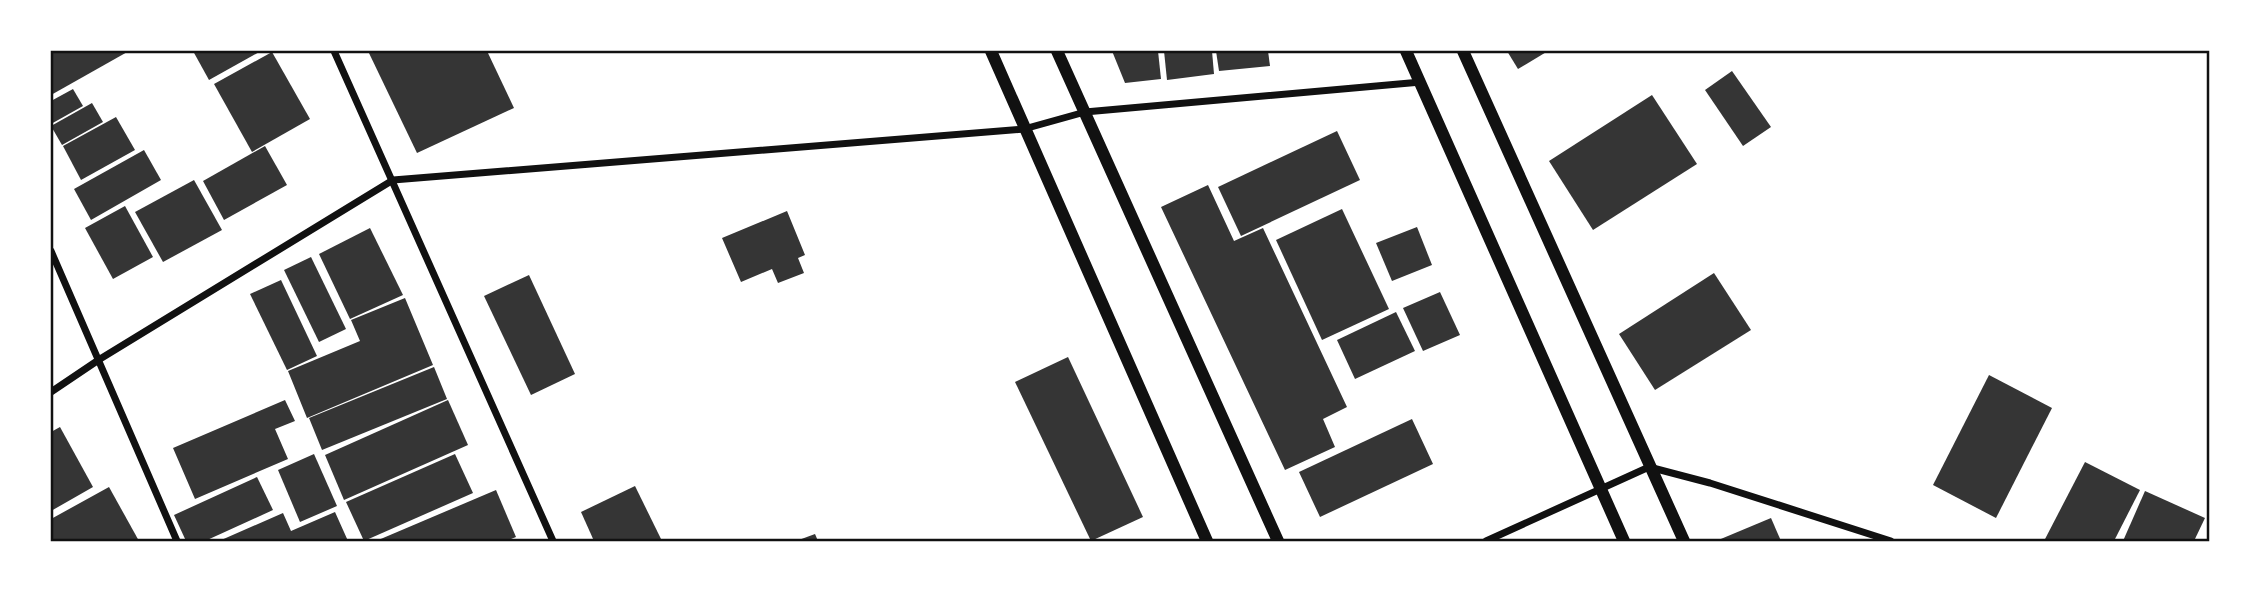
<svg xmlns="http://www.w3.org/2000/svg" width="2260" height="592" font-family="'Asap Condensed',sans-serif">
  <rect width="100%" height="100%" fill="#fff"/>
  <g fill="#353535">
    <path d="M51,51H129L51,95Z"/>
    <path d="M193,51H261L209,80Z"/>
    <path d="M368,51H487L514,108L417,153Z"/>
    <path d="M1112,51H1158L1161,79L1125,83Z"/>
    <path d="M1164,51H1212L1214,74L1167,80Z"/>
    <path d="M1216,51H1268L1270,66L1219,71Z"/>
    <path d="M1507,51H1548L1518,69Z"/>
    <path d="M272,52L310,119L252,152L214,84Z"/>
    <path d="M1732,71L1771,127L1743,146L1705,90Z"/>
    <path d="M73,89L83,106L51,124V101Z"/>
    <path d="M1652,95L1697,164L1593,230L1549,161Z"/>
    <path d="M92,103L103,122L62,145L51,126Z"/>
    <path d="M116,117L135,150L81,180L63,146Z"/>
    <path d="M1337,131L1360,180L1241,236L1218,187Z"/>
    <path d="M265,146L287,185L224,220L203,181Z"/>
    <path d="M144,150L161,180L91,220L74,189Z"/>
    <path d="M194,180L222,230L163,262L135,212Z"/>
    <path d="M1208,185L1234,241L1263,228L1347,407L1323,419L1335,447L1285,470L1161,207Z"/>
    <path d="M125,206L153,257L113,279L85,228Z"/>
    <path d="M1342,209L1389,309L1322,340L1276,240Z"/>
    <path d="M787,211L805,255L798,258L804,273L778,283L772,269L741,282L722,238Z"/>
    <path d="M1417,227L1432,265L1392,281L1376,243Z"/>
    <path d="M370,228L403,295L350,319L319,254Z"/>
    <path d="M311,257L346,329L319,342L284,270Z"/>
    <path d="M1714,273L1751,330L1655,390L1619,334Z"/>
    <path d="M529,275L575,374L531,395L484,296Z"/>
    <path d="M281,280L317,356L287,370L250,294Z"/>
    <path d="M1440,292L1460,335L1423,351L1403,308Z"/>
    <path d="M405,298L433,365L307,418L288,371L360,341L351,320Z"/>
    <path d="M1396,312L1415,351L1355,379L1337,340Z"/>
    <path d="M1068,357L1143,517L1091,541L1015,382Z"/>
    <path d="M434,367L447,399L322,450L309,418Z"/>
    <path d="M1989,375L2052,408L1996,518L1933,485Z"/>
    <path d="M285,400L295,421L275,429L288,459L195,499L173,448Z"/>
    <path d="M448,400L468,445L344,500L325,455Z"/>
    <path d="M1412,419L1433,464L1320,517L1299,472Z"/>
    <path d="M60,427L93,487L51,511V432Z"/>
    <path d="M314,454L337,506L300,522L278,470Z"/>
    <path d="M455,454L473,493L364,541L346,502Z"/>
    <path d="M2085,462L2140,490L2114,541H2044Z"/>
    <path d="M257,477L273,510L205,541H186L174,515Z"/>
    <path d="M635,486L662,541H594L581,512Z"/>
    <path d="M109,487L139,541H51V519Z"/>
    <path d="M496,490L516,537L506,541H376Z"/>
    <path d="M2145,491L2205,518L2194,541H2123Z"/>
    <path d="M335,512L348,541H219L283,513L291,531Z"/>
    <path d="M1771,518L1781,541H1716Z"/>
    <path d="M815,534L818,541H796Z"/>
  </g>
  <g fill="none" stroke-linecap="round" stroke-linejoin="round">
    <g stroke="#111" stroke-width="7">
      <path d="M334,51L553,541"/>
      <path d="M51,251L177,541"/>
      <path d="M51,392L100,359L393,180L1024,129L1085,112L1421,82"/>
      <path d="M1486,541L1649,467L1710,483L1891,541"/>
    </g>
    <g stroke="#111" stroke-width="12">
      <path d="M991,51L1207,541"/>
      <path d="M1057,51L1278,541"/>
      <path d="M1406,51L1624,541"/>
      <path d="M1463,51L1684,541"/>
    </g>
  </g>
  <rect width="2260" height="592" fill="none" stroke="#ffffff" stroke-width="105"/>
  <rect x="52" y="52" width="2156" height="488" fill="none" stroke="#111" stroke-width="2.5"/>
</svg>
